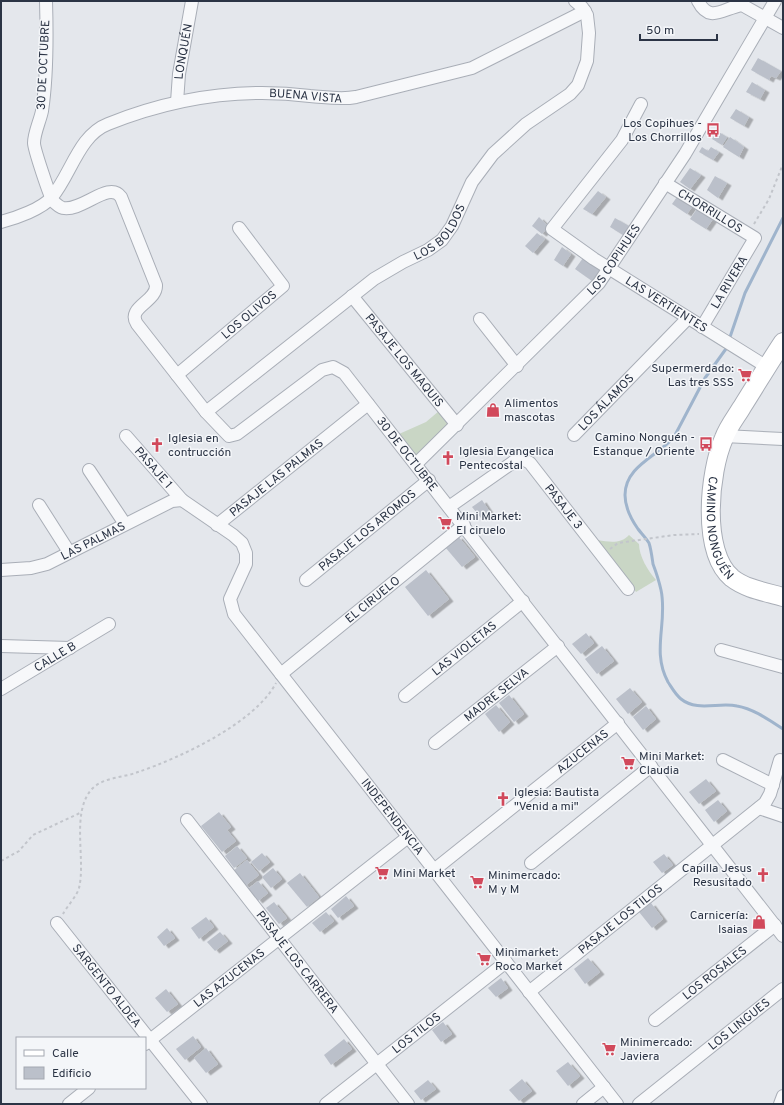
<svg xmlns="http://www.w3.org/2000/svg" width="784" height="1105" font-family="Overpass,sans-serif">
  <defs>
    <filter id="shadow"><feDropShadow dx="4.5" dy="2.5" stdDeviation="0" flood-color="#0004"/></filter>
  </defs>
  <rect width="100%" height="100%" fill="#e4e7ec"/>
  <g fill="#c9d6c5">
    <path d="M439,411L453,425L417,462L399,434L426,422Z"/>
    <path d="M629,535L639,544C639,556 648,571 656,580L636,592L598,540C609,542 621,544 629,535Z"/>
  </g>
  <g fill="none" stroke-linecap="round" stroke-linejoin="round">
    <g stroke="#9fb4cc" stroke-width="3">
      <path d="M729,340L745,293L783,218"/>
      <path d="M728,346L705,378L674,437C658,456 625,466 625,495C625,507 631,519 638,529C641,533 646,538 649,543C651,549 652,557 653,564C656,572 659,581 661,590C668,622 651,651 668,682C672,688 675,694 681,699C697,712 719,702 737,706C754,709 769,720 783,729"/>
    </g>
  </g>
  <g fill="#bbc0ca" filter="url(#shadow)">
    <path d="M758,58L781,71L776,78L771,76L769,80L751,70Z"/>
    <path d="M752,82L765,90L760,99L746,92Z"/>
    <path d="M736,109L749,117L744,126L730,118Z"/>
    <path d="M717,131L727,137L722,145L712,139Z"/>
    <path d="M730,137L744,147L739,157L723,147Z"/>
    <path d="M702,147L708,151L711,147L719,152L713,160L699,152Z"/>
    <path d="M690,168L701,175L690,189L680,182Z"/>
    <path d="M715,176L727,183L718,198L707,190Z"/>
    <path d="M598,191L606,197L592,214L583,209Z"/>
    <path d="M677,197L692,207L687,214L672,204Z"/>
    <path d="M697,209L713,219L706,229L690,219Z"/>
    <path d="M539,217L549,227L542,234L532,226Z"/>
    <path d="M615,218L629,226L623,235L610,227Z"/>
    <path d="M537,233L545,239L533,253L525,246Z"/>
    <path d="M562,247L571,254L563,266L554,260Z"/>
    <path d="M583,258L600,271L592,281L575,269Z"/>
    <path d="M482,500L490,512L481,518L472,507Z"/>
    <path d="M458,536L475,557L462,567L445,547Z"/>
    <path d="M426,570L449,599L428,616L405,587Z"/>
    <path d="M586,633L594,643L581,654L572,644Z"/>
    <path d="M602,646L614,661L597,674L585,659Z"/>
    <path d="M630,688L642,702L628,714L616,699Z"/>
    <path d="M509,695L524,714L514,722L499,703Z"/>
    <path d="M496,705L510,722L499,732L485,714Z"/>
    <path d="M646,706L656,719L643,730L633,717Z"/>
    <path d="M706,779L716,791L699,804L689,792Z"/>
    <path d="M718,800L727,811L714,822L705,810Z"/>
    <path d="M219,812L231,827L227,830L236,841L222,852L201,826Z"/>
    <path d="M237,846L247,858L234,868L225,856Z"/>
    <path d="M262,853L270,862L259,871L251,862Z"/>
    <path d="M664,854L673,865L662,873L653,862Z"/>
    <path d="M247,860L259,875L245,886L233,871Z"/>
    <path d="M273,868L282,879L271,888L262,877Z"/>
    <path d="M300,873L319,897L307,907L287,883Z"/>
    <path d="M258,881L268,893L258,901L248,889Z"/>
    <path d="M346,896L354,906L338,918L331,909Z"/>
    <path d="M274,902L287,918L279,924L266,908Z"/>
    <path d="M651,903L663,919L652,928L639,912Z"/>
    <path d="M326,912L334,921L320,932L312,923Z"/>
    <path d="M206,917L214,927L199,939L191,928Z"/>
    <path d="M167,928L175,938L164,946L157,937Z"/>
    <path d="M220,932L228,941L215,951L207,942Z"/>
    <path d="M588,958L600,972L585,984L574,969Z"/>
    <path d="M501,978L508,988L496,997L488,988Z"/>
    <path d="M166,989L178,1004L167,1012L155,998Z"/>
    <path d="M443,1022L452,1034L441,1042L432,1030Z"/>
    <path d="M193,1036L201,1047L185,1060L176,1049Z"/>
    <path d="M344,1039L352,1049L331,1065L324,1055Z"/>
    <path d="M206,1048L218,1064L206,1073L194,1058Z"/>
    <path d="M568,1062L580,1076L568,1086L556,1071Z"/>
    <path d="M522,1079L532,1091L519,1101L509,1090Z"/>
    <path d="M428,1080L436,1089L421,1100L414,1091Z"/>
  </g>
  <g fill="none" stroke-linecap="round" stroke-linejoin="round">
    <defs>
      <g id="minor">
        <path id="s1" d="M46,1C47,34 47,78 42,111C40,121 34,133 34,143C34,149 50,197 53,201C56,204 59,207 63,208C82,212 109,180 121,197L156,285C157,302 126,307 137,324L206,412L229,436L237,434L322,370L333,367L344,373L783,936"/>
        <path d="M698,1C710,24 723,8 742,5L783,28"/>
        <path id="s2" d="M177,102L179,74L192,1"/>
        <path id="s3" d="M641,104L622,140L552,229L594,259L767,367"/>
        <path id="s4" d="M665,183L755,238L702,327"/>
        <path id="s5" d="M1,222C16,218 42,209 52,197C71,174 79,135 108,124C158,104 209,93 262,93C278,93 294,94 310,96C326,97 340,100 356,97L472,68L585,11"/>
        <path id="s6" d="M352,296L457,425"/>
        <path d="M480,319L517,366"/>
        <path id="s7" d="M177,375L283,286L239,228"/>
        <path id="s8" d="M206,412L374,279L403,262L428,250L442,240L452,226L472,182L493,154L526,124L570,94L578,85L587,61L589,33L587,15L582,7L575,1"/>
        <path id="s9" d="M574,435L688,318"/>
        <path id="s10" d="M126,436L182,500L233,535L242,543L246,553V564L230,599L234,614L617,1104"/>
        <path d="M724,436L783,439"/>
        <path id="s11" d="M416,464L599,283L685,154L775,1"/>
        <path d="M89,470L125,524"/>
        <path d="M39,505L69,552"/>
        <path id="s12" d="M449,507L516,460L523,459L530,463L628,589"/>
        <path id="s13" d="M217,525L368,404"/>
        <path id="s14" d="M1,570L31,568L47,564L172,501L182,500"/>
        <path id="s15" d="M306,580L429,480"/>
        <path d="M1,646L70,648"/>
        <path d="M721,650L783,667"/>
        <path id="s16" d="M281,674L464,525"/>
        <path id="s17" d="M1,689L109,624"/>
        <path id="s18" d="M405,696L523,601"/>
        <path id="s19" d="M435,743L558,646"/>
        <path d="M723,760L773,785"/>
        <path d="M759,808L783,816"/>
        <path id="s20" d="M187,820L408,1104"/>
        <path d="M531,863L651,766"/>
        <path id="s21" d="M434,870L618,723"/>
        <path id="s22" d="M57,923L201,1104"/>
        <path id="s23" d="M529,992L765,803L770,794L780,760"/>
        <path id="s24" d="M655,1020L775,925"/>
        <path id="s25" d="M145,1044L408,837"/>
        <path d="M69,1104L89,1088"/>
        <path id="s26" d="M326,1104L506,962"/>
        <path d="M583,1104L604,1087"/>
        <path id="s27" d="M639,1104L783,989"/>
        <path d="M780,1104L783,1096"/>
      </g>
      <g id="secondary">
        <path id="s28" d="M783,342C769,363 756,385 742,407C736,417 728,427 724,438C709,472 701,552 732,578C746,589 766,592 783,597"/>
      </g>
    </defs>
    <use href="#minor" stroke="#a9aeb7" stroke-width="14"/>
    <use href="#secondary" stroke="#a9aeb7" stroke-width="20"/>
    <g stroke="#c2c5cb" stroke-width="2" stroke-dasharray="3 3" stroke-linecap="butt">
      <path d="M754,224L769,199L783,164"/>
      <path d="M610,549L618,543L674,535L699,534"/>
      <path d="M1,861L19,851L33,835L82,812"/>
      <path d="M63,914C66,908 78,894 79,888C86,860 71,814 91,790C102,777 123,778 138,772C180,758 255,723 276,683"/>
    </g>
    <use href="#minor" stroke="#f7f8fa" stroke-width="12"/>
    <use href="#secondary" stroke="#fff" stroke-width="18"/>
  </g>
  <defs>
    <symbol id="bus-bare" viewBox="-9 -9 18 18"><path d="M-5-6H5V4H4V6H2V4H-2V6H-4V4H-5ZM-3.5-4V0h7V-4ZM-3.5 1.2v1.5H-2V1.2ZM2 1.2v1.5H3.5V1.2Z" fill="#d1495b" stroke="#f4f6f9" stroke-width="2.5" paint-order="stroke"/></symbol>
    <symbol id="supermarket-bare" viewBox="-9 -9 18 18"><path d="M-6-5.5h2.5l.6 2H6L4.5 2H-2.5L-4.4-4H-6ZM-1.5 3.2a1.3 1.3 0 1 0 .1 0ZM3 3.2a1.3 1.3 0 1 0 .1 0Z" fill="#d1495b" stroke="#f4f6f9" stroke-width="2.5" paint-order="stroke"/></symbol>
    <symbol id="shop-bare" viewBox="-9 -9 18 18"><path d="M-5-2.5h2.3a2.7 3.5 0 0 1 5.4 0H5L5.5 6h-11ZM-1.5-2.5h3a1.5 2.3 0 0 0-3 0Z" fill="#d1495b" stroke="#f4f6f9" stroke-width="2.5" paint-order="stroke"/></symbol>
    <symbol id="church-bare" viewBox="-9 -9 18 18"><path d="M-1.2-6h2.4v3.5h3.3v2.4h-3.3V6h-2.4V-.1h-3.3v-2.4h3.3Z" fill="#d1495b" stroke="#f4f6f9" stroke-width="2.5" paint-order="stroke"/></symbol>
  </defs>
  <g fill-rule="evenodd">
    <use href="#bus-bare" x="703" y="120" width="20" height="20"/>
    <use href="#supermarket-bare" x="735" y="365" width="20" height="20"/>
    <use href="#shop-bare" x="483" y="400" width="20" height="20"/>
    <use href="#bus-bare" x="696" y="434" width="20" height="20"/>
    <use href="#church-bare" x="147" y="435" width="20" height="20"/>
    <use href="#church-bare" x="438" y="448" width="20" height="20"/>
    <use href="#supermarket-bare" x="435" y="513" width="20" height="20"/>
    <use href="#supermarket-bare" x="618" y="753" width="20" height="20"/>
    <use href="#church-bare" x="493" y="789" width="20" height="20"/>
    <use href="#supermarket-bare" x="372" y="863" width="20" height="20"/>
    <use href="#church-bare" x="753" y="865" width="20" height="20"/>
    <use href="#supermarket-bare" x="467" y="872" width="20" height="20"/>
    <use href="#shop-bare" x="749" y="912" width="20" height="20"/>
    <use href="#supermarket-bare" x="474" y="949" width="20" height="20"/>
    <use href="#supermarket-bare" x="599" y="1039" width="20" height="20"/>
  </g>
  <g text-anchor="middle" stroke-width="3" stroke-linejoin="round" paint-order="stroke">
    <g font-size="12" fill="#2b3445" stroke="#f4f6f9">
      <text dy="4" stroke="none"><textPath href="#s2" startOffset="51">LONQUÉN</textPath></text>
      <text transform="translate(43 65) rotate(-87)" y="4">30 DE OCTUBRE</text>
      <text dy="4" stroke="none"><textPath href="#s5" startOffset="353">BUENA VISTA</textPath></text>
      <text dy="4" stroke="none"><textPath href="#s4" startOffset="53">CHORRILLOS</textPath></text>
      <text dy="4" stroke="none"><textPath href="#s8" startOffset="297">LOS BOLDOS</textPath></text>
      <text dy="4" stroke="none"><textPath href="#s11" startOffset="285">LOS COPIHUES</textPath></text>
      <text transform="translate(729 282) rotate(-59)" y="4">LA RIVERA</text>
      <text dy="4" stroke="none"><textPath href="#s3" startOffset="291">LAS VERTIENTES</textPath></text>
      <text dy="4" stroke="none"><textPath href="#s7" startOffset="94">LOS OLIVOS</textPath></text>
      <text dy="4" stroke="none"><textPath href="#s6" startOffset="83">PASAJE LOS MAQUIS</textPath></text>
      <text dy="4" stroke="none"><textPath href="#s9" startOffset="46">LOS ÁLAMOS</textPath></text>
      <text dy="4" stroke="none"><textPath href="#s1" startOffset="808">30 DE OCTUBRE</textPath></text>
      <text dy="4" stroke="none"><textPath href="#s10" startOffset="42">PASAJE 1</textPath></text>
      <text dy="4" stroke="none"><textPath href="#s13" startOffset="76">PASAJE LAS PALMAS</textPath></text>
      <text dy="4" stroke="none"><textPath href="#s12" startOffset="152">PASAJE 3</textPath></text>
      <text dy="4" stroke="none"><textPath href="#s28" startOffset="206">CAMINO NONGUÉN</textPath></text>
      <text dy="4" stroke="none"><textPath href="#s15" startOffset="79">PASAJE LOS AROMOS</textPath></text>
      <text dy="4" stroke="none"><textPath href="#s14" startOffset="98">LAS PALMAS</textPath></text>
      <text dy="4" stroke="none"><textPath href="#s16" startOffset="118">EL CIRUELO</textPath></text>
      <text dy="4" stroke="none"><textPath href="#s18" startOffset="76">LAS VIOLETAS</textPath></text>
      <text dy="4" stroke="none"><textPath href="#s17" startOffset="63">CALLE B</textPath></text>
      <text dy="4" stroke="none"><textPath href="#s19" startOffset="78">MADRE SELVA</textPath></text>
      <text dy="4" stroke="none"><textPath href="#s21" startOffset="190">AZUCENAS</textPath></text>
      <text dy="4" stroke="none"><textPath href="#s10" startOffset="492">INDEPENDENCIA</textPath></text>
      <text dy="4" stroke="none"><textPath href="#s23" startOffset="117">PASAJE LOS TILOS</textPath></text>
      <text dy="4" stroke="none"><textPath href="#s20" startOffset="180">PASAJE LOS CARRERA</textPath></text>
      <text dy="4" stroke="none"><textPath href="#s24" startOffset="76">LOS ROSALES</textPath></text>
      <text dy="4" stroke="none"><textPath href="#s25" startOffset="107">LAS AZUCENAS</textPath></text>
      <text dy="4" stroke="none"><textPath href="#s22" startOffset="80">SARGENTO ALDEA</textPath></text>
      <text dy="4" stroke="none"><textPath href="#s27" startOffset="128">LOS LINGUES</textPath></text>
      <text dy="4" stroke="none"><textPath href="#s26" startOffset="115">LOS TILOS</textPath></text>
    </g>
    <g font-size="12" fill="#2b3445" stroke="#f4f6f9" text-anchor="start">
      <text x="702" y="127" text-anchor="end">Los Copihues -<tspan x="702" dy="14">Los Chorrillos</tspan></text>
      <text x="734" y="372" text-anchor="end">Supermerdado:<tspan x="734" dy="14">Las tres SSS</tspan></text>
      <text x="504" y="407">Alimentos<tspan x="504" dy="14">mascotas</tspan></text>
      <text x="695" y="441" text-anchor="end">Camino Nonguén -<tspan x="695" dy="14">Estanque / Oriente</tspan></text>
      <text x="168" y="442">Iglesia en<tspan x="168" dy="14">contrucción</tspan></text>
      <text x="459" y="455">Iglesia Evangelica<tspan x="459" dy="14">Pentecostal</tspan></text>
      <text x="456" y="520">Mini Market:<tspan x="456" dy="14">El ciruelo</tspan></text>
      <text x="639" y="760">Mini Market:<tspan x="639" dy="14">Claudia</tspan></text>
      <text x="514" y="796">Iglesia: Bautista<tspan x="514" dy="14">"Venid a mi"</tspan></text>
      <text x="752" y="872" text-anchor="end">Capilla Jesus<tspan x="752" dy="14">Resusitado</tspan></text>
      <text x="393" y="877">Mini Market</text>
      <text x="488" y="879">Minimercado:<tspan x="488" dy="14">M y M</tspan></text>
      <text x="748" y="919" text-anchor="end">Carnicería:<tspan x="748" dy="14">Isaias</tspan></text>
      <text x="495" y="956">Minimarket:<tspan x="495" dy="14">Roco Market</tspan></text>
      <text x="620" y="1046">Minimercado:<tspan x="620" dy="14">Javiera</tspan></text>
    </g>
  </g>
  <rect width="784" height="1105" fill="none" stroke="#2b3445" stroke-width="4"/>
  <rect x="16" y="1037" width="130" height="52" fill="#f4f6f9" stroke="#a4a8b1"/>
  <rect x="24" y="1050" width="20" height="6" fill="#ffffff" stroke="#a4a8b1"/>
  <text x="52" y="1057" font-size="12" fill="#2b3445">Calle</text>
  <rect x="24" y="1067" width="20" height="12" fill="#bbc0ca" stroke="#a4a8b1"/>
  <text x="52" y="1077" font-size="12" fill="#2b3445">Edificio</text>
  <path d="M640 34v6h77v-6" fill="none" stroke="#2b3445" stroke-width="2"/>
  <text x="646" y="34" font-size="12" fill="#2b3445" stroke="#f4f6f9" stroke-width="3" paint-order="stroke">50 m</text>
</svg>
